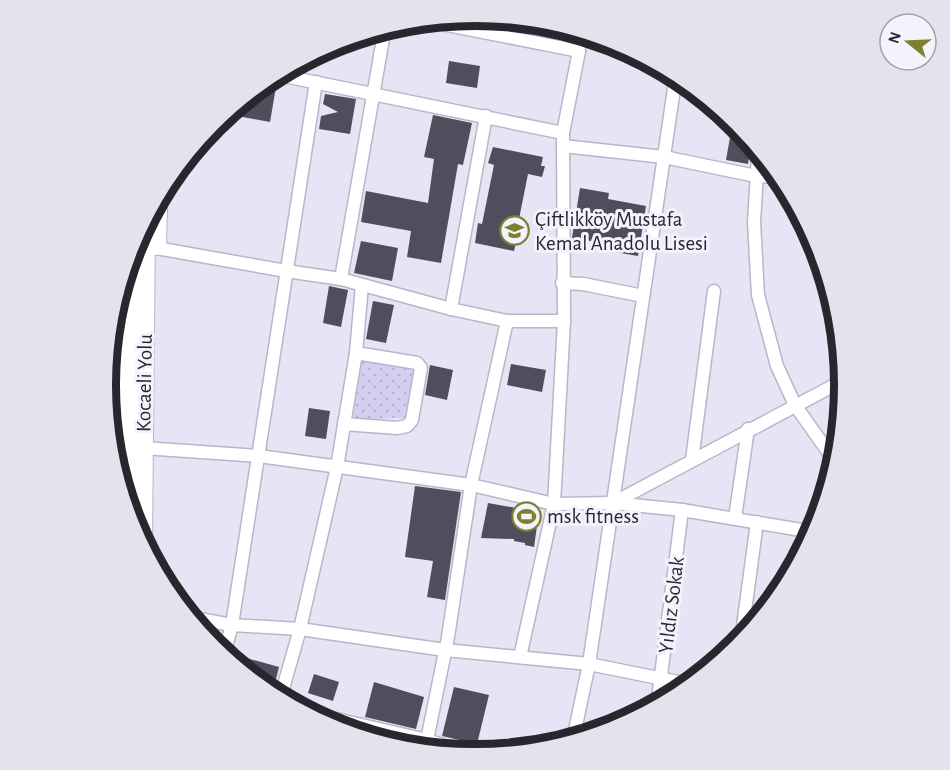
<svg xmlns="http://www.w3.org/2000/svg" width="950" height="770" font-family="'Alegreya Sans',sans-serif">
  <defs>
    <pattern id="grass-dots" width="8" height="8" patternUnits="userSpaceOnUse" patternTransform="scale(1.5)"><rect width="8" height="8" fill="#d4cef1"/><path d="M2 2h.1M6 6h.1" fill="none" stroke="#b6b1cf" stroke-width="1.8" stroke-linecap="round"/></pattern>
  </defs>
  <rect width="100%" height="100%" fill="#e7e4f6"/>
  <path fill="url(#grass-dots)" d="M362,360L416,369L405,418L353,419Z"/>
  <g fill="#504d5c">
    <path d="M449,61L480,66L477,88L446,83Z"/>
    <path d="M277,81L270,122L227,114Z"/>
    <path d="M325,94L356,99L350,134L319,129L321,116L338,112L323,104Z"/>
    <path d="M433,115L472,123L463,165L458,164L441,263L407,257L411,231L361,222L366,191L428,203L434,159L424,157Z"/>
    <path d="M732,126L739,127L751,145L748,164L726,160Z"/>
    <path d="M493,147L543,157L541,166H545L542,177L528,174L517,229L521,230L519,242H516L514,251L475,243L478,223L482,224L494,165L488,163Z"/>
    <path d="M580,188L609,193L608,199L646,206L638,256L609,251L610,244L572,238Z"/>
    <path d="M361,241L398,248L392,281L354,273Z"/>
    <path d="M329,286L348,290L341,327L323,323Z"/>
    <path d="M373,301L394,305L386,343L366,339Z"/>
    <path d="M511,364L546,370L542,392L507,385Z"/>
    <path d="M430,365L453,370L447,400L425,395Z"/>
    <path d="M309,408L330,411L326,439L305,436Z"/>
    <path d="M415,486L461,492L445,600L427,597L433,561L405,557Z"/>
    <path d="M488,503L539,512L534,547L525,545V543L514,541V539L481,538Z"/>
    <path d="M201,628L218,631L215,648L213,646Z"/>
    <path d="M232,654L279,667L274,687L231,658Z"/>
    <path d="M314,674L339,682L333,701L308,693Z"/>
    <path d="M374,682L424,697L416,729L365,717Z"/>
    <path d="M454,687L489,695L477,744L442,736Z"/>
  </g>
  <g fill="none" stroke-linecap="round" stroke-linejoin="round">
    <defs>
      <g id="minor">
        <path d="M437,23L579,51"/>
        <path d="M284,76L563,133"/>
        <path d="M563,146L664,157L756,176L773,177"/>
        <path d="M758,155L754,222L758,295L777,366L795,405L831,456"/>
        <path d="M156,248L286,271L341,279L451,309L507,321H564"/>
        <path d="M341,279L384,33"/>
        <path d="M562,283L583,284L643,296"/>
        <path d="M451,309L486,116"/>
        <path d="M344,424L397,428L407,426L412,420L421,368L417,363L356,353"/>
        <path d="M143,448L259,456L471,485L554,504L613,503L682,510L813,532"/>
        <path d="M692,460L714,291"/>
        <path d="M613,503L844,380"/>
        <path d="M735,518L748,429"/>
        <path d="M194,618L232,625L300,629L445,650L589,664L683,683"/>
        <path d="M741,641L757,522"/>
        <path d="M224,654L232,625L316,82"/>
        <path d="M520,657L554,504L564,321L563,133L579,51V36"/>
        <path d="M282,692L300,629L337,467L356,353L362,285"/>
        <path d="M658,699L682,510"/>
        <path d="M314,714L427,740L466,753"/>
        <path d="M574,735L589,664L675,82"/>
        <path d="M426,745L448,637L471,485L507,321"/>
      </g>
      <g id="trunk">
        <path d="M156,245L157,208"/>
        <path d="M124,478L128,272"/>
        <path d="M142,540L145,225"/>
      </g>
    </defs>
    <use href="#minor" stroke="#b9b6c7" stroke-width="15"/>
    <use href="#trunk" stroke="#b9b6c7" stroke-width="22"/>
    <use href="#minor" stroke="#fff" stroke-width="12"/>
    <use href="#trunk" stroke="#fff" stroke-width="20"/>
  </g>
  <defs>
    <symbol id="school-ring" viewBox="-11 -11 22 22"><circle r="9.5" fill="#f4f2fd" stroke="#7b812c" stroke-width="1.5"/><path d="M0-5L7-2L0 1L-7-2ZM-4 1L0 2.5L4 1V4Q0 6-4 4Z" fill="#7b812c"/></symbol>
    <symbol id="stadium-ring" viewBox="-11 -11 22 22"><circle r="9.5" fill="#f4f2fd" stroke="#7b812c" stroke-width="1.5"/><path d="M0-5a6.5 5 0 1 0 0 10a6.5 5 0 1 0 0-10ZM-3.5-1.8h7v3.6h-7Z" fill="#7b812c"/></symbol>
  </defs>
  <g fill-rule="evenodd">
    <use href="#school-ring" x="498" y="214" width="33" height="33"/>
    <use href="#stadium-ring" x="510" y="500" width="33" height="33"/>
  </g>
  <g text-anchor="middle" stroke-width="6" stroke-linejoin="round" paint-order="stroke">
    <g font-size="21" fill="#28272e" stroke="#f4f2fd" text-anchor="start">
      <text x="535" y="226">Çiftlikköy Mustafa<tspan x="535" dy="24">Kemal Anadolu Lisesi</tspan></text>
      <text x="547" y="523">msk fitness</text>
    </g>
    <g font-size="21" fill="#28272e" stroke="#f4f2fd">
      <text transform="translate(144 383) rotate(-89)" y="7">Kocaeli̇ Yolu</text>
      <text transform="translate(671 605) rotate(-83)" y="7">Yıldız Sokak</text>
    </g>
  </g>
  <path d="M0 0H950V770H0ZM116 385a359 359 0 1 1 718 0a359 359 0 1 1-718 0Z" fill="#e4e2ec" fill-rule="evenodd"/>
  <path fill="none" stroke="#28272e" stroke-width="8" d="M116 385a359 359 0 1 1 718 0a359 359 0 1 1-718 0Z"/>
  <g transform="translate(908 42) rotate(288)"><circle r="28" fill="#f4f2fd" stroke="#a2a1aa" stroke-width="1.5"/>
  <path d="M0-4.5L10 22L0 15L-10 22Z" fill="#7b812c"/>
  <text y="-9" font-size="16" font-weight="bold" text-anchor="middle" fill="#28272e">N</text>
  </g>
</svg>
